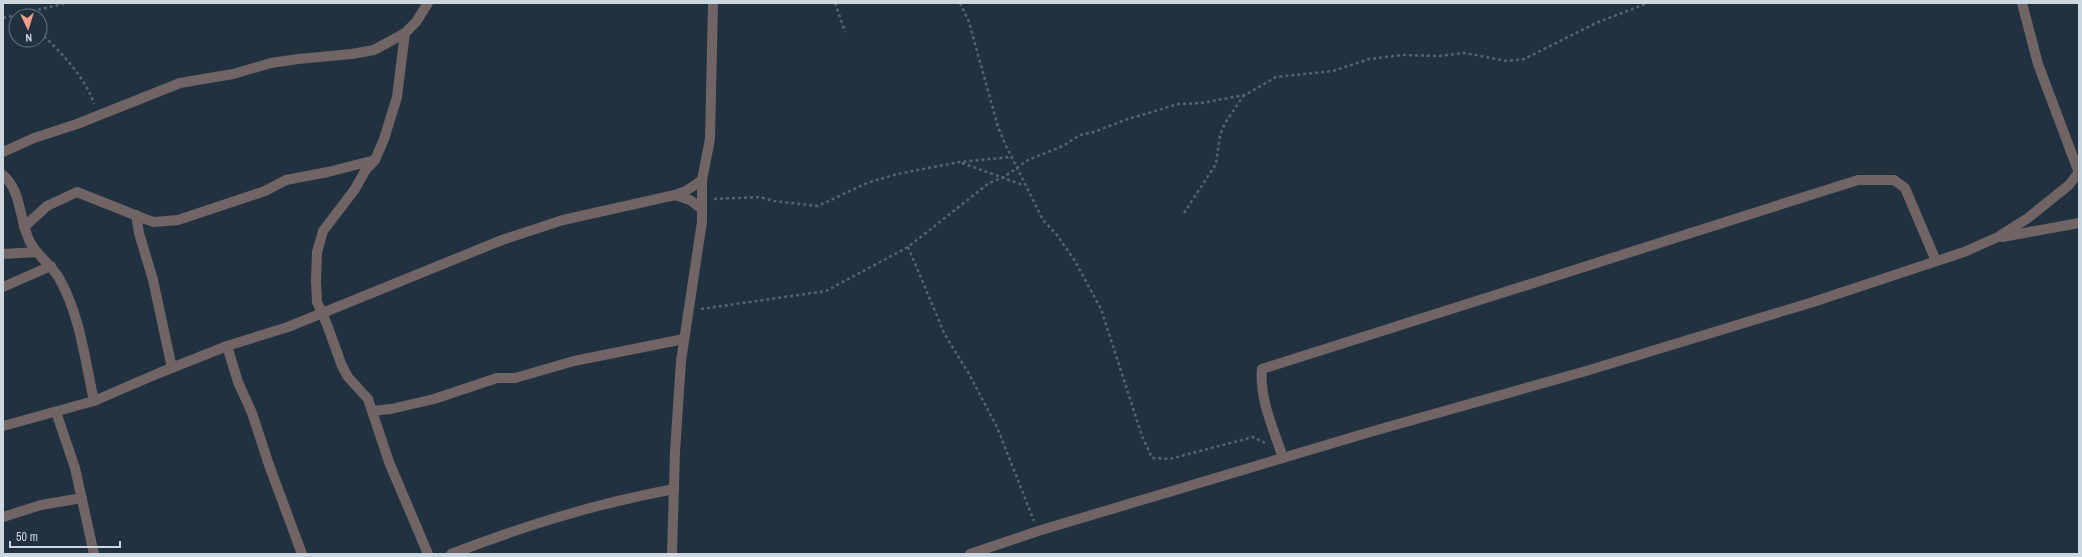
<svg xmlns="http://www.w3.org/2000/svg" width="2082" height="557" font-family="'Archivo Narrow',sans-serif">
  <rect width="100%" height="100%" fill="#213140"/>
  <g fill="none" stroke-linecap="round" stroke-linejoin="round">
    <g stroke="#556370" stroke-width="2.5" stroke-dasharray="3 3" stroke-linecap="butt">
      <path d="M835,3L845,32"/>
      <path d="M960,3L969,22L998,127L1006,146L1043,220L1057,235L1075,261L1101,309L1142,436L1152,458L1170,459L1253,437L1265,443"/>
      <path d="M3,18L67,3"/>
      <path d="M40,32C60,52 85,76 94,104"/>
      <path d="M962,163L1023,185"/>
      <path d="M714,199L760,197L774,201L818,206L867,183L897,174L960,162L1011,157"/>
      <path d="M1184,213L1216,164L1220,135L1225,123L1244,95"/>
      <path d="M908,247L945,335L969,374L997,427L1034,521"/>
      <path d="M701,309L826,291L908,247L989,183L1004,177L1028,160L1063,146L1080,135L1094,132L1125,120L1178,104L1201,103L1245,95L1276,77L1333,71L1369,59L1403,55L1439,56L1465,53L1507,61L1524,59L1596,23L1648,3"/>
    </g>
    <g stroke="#706464" stroke-width="10">
      <path d="M2022,3L2038,64L2079,173"/>
      <path d="M405,33L397,97L384,139L375,160L365,171L355,189L323,231L317,252L316,281L317,302L326,322L342,366L348,377L368,399L389,462L428,554"/>
      <path d="M3,152L34,138L77,124L180,83L233,74L271,63L298,59L352,54L374,50L405,33L416,22L428,3"/>
      <path d="M3,175C22,191 19,221 30,242C37,256 51,264 59,278C80,315 85,360 94,401"/>
      <path d="M675,195L690,200L702,209"/>
      <path d="M136,215L139,233L153,280L172,368"/>
      <path d="M24,227L47,206L77,192L145,219L154,222L178,220L265,191L286,180L328,172L375,160"/>
      <path d="M2002,237L2079,223"/>
      <path d="M3,254L37,252"/>
      <path d="M3,287L51,266"/>
      <path d="M227,346L238,382L252,413L269,465L302,554"/>
      <path d="M372,411L391,409L434,399L497,378H515L574,361L684,339"/>
      <path d="M56,412L75,468L94,554"/>
      <path d="M3,426L94,401L159,373L227,346L288,327L502,240L563,220L675,195L686,191L702,180"/>
      <path d="M1283,458C1274,430 1259,399 1262,369L1858,180H1894L1905,188L1936,261"/>
      <path d="M3,517L41,505L82,498"/>
      <path d="M451,554C527,525 594,504 674,489"/>
      <path d="M672,554L675,452L681,361L698,248L702,222V180L710,139L713,3"/>
      <path d="M970,554L1038,531L1370,432L1586,371L1813,302L1964,252L1998,237L2028,218L2069,185L2079,172"/>
    </g>
  </g>
  <rect width="2082" height="557" fill="none" stroke="#cdd7e1" stroke-width="8"/>
  <g transform="translate(28 28) rotate(176)"><circle r="19" fill="#213140" stroke="#667380"/>
  <path d="M0-3L7 15L0 10L-7 15Z" fill="#f49e89"/>
  <text y="-6" font-size="11" font-weight="bold" text-anchor="middle" fill="#cdd7e1">N</text>
  </g>
  <path d="M10 541v6h110v-6" fill="none" stroke="#cdd7e1" stroke-width="2"/>
  <text x="16" y="541" font-size="12" fill="#cdd7e1" stroke="#213140" stroke-width="3" paint-order="stroke">50 m</text>
</svg>
